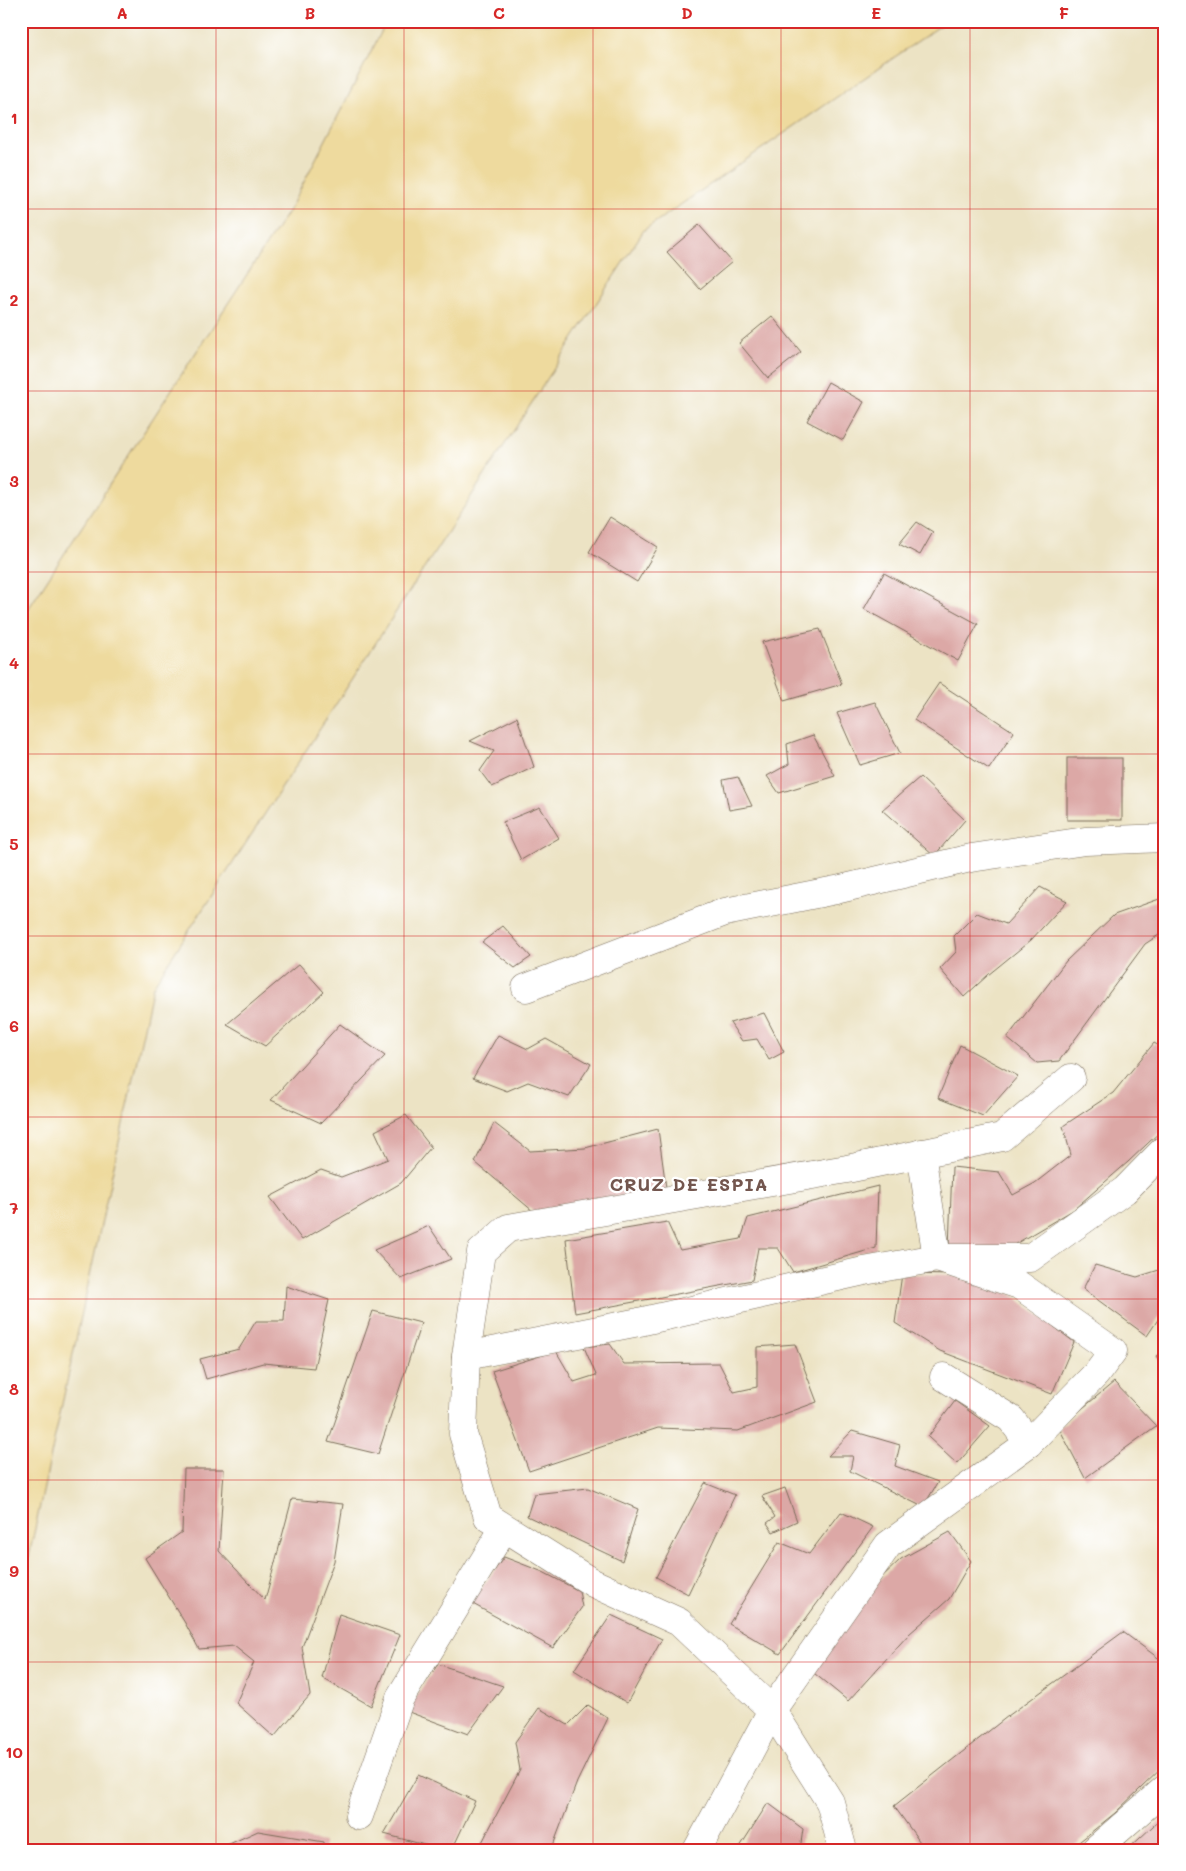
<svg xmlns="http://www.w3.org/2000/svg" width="1186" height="1871" font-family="Mali,sans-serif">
  <rect width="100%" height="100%" fill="#fff"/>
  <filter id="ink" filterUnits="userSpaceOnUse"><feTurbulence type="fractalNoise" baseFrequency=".02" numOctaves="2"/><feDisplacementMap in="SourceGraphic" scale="10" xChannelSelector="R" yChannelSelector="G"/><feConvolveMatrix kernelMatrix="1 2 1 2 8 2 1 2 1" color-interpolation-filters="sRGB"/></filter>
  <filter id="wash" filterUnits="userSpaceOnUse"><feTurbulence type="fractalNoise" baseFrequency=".0096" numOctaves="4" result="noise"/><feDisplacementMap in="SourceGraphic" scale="20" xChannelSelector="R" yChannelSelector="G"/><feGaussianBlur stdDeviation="1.12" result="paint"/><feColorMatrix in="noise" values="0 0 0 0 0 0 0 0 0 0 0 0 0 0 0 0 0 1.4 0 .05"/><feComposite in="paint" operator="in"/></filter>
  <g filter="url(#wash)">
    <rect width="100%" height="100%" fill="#ece3c4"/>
    <path fill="#eeda9e" stroke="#94825e" d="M387,21H947L644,230L153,986L21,1593V620L291,207Z"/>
    <g id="blocks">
      <g fill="#dca8a6">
        <path d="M699,225L732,262L700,289L667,252Z"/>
        <path d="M772,316L801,352L768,378L739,343Z"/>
        <path d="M828,382L864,402L843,440L807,421Z"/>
        <path d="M610,517L658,547L637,582L589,552Z"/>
        <path d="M917,522L933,532L920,555L899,544Z"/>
        <path d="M1164,551H1165V595L1158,594Z"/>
        <path d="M884,573L978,624L958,661L864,609Z"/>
        <path d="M820,629L842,684L784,701L762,642Z"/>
        <path d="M939,683L1014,732L989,769L914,720Z"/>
        <path d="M875,702L900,753L860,765L837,713Z"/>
        <path d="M517,717L534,767L492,787L480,771L494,751L470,741Z"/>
        <path d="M813,735L835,776L779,793L767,776L789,764L787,744Z"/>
        <path d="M1165,741V756L1158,753Z"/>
        <rect x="1067" y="758" width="55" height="62"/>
        <path d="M738,777L752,806L729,810L723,780Z"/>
        <path d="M920,777L965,820L934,856L882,810Z"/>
        <path d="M540,807L559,838L521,860L503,822Z"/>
        <path d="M1040,887L1067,901L1031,940L988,975L964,997L940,969L956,952L954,936L977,913L1006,924Z"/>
        <path d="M1165,897V931L1145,944L1059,1061L1037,1063L1007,1038L1066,961L1114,915Z"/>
        <path d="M503,926L531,957L515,968L482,942Z"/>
        <path d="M299,964L324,992L265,1046L227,1024Z"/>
        <path d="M764,1013L784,1052L769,1060L757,1039L742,1041L730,1023Z"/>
        <path d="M340,1024L385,1056L321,1123L271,1100Z"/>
        <path d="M498,1035L528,1049L546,1039L591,1064L569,1097L528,1082L507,1091L473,1078Z"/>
        <path d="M1154,1043L1165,1049V1127L1128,1162L1073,1210L1005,1250L949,1248L952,1167L999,1172L1013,1195L1035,1183L1071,1155L1063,1126L1113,1093Z"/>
        <path d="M960,1045L1018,1076L983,1116L938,1098Z"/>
        <path d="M406,1115L431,1147L401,1183L302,1240L270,1197L321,1170L341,1177L388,1159L375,1131Z"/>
        <path d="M494,1123L530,1151L585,1148L658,1129L667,1195L534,1212L475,1162Z"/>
        <path d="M878,1186L876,1248L793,1272L778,1248H758L752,1280L575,1313L566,1239L667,1222L680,1250L741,1239L748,1218Z"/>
        <path d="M429,1226L451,1259L401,1279L374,1250Z"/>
        <path d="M1095,1265L1137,1277L1159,1270L1165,1276V1309L1147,1336L1083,1289Z"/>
        <path d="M902,1274L952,1275L1011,1294L1074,1342L1052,1394L940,1351L895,1323Z"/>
        <path d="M286,1286L329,1300L314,1368L263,1363L206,1379L200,1359L239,1349L256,1321H284Z"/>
        <path d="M373,1311L421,1323L378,1454L328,1442Z"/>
        <path d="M610,1344L624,1364L719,1363L734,1392L757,1387V1347L795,1344L817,1402L738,1431L658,1428L529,1471L492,1371L556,1351L574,1382L596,1375L584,1347Z"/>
        <path d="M1165,1349V1369L1156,1356Z"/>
        <path d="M1114,1382L1156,1426L1085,1478L1059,1428Z"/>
        <path d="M955,1401L990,1426L957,1464L928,1437Z"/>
        <path d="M852,1431L900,1445L895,1466L938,1482L923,1507L850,1471L853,1456H828Z"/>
        <path d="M184,1469H224L219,1551L265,1600L292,1499L343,1504L334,1561L302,1647L310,1695L274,1737L236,1703L254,1662L234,1646L199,1649L185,1623L145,1558L182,1532Z"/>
        <path d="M705,1483L735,1495L688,1594L656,1577Z"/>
        <path d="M588,1488L638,1509L622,1561L527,1516L534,1494Z"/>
        <path d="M785,1488L797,1521L773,1532L767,1523L775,1517L762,1496Z"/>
        <path d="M841,1512L873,1527L780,1654L729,1624L779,1542L809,1554Z"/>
        <path d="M950,1532L971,1561L949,1599L909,1634L848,1701L809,1669L843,1614L901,1559Z"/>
        <path d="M504,1557L543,1572L579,1591L582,1607L553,1648L471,1603Z"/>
        <path d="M339,1614L400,1635L371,1706L322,1678Z"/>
        <path d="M611,1615L662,1639L627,1703L574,1670Z"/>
        <path d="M1123,1632L1165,1663V1765L1115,1813L1069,1850H918L922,1845L894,1806L1008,1716Z"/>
        <path d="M438,1664L503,1686L468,1734L406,1711Z"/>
        <path d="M588,1705L608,1718L577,1782L554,1843L550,1850H478L520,1770L515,1742L539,1708L568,1725Z"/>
        <path d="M418,1775L475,1801L452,1850H443L384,1834Z"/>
        <path d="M768,1803L803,1829L800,1850H738Z"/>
        <path d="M1165,1815V1850H1127Z"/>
        <path d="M258,1831L324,1842V1850H216Z"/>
      </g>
    </g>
  </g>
  <g filter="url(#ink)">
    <use href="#blocks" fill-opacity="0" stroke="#796b58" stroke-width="1"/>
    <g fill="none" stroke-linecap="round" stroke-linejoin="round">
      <defs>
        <g id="minor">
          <path d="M526,988L725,912L836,890L971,858L1085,841L1165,838"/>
          <path d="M921,1153L937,1258L1019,1285L1113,1351L1096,1374L1029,1443"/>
          <path d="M466,1356L639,1322L864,1271L937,1258H1030L1125,1190L1165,1149"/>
          <path d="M359,1816L400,1698L504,1528"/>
          <path d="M697,1850L772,1710L679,1622L593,1583L488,1517L463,1434L466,1356L481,1252L508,1228L847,1169L1002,1137L1071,1078"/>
          <path d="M843,1850L830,1802L772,1710L888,1545L1029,1443L1011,1419L944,1377"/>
          <path d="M1095,1850L1165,1789"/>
        </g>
      </defs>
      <use href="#minor" stroke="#796b58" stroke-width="29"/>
      <use href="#minor" stroke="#fff" stroke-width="28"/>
    </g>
  </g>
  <path fill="none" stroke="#d62828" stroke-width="1" stroke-opacity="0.55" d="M216,21V1850M404,21V1850M593,21V1850M781,21V1850M970,21V1850M21,209H1165M21,391H1165M21,572H1165M21,754H1165M21,936H1165M21,1117H1165M21,1299H1165M21,1480H1165M21,1662H1165"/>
  <g text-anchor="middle" stroke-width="4.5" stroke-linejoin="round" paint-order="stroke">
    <g font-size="18" font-weight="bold" letter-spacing="1" fill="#73564e" stroke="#fff">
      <text x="689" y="1191">CRUZ DE ESPIA</text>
    </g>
  </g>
  <rect width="1186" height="1871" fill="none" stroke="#fff" stroke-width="55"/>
  <rect x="28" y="28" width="1130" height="1816" fill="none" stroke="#d62828" stroke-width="2"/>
  <g font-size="16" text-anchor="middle" font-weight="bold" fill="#d62828">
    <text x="122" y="19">A</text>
    <text x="310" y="19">B</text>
    <text x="499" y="19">C</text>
    <text x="687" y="19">D</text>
    <text x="876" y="19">E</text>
    <text x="1064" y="19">F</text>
    <text x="14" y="124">1</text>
    <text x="14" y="306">2</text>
    <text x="14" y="487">3</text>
    <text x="14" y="669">4</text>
    <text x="14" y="850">5</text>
    <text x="14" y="1032">6</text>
    <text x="14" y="1214">7</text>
    <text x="14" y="1395">8</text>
    <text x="14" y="1577">9</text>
    <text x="14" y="1758">10</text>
  </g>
</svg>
